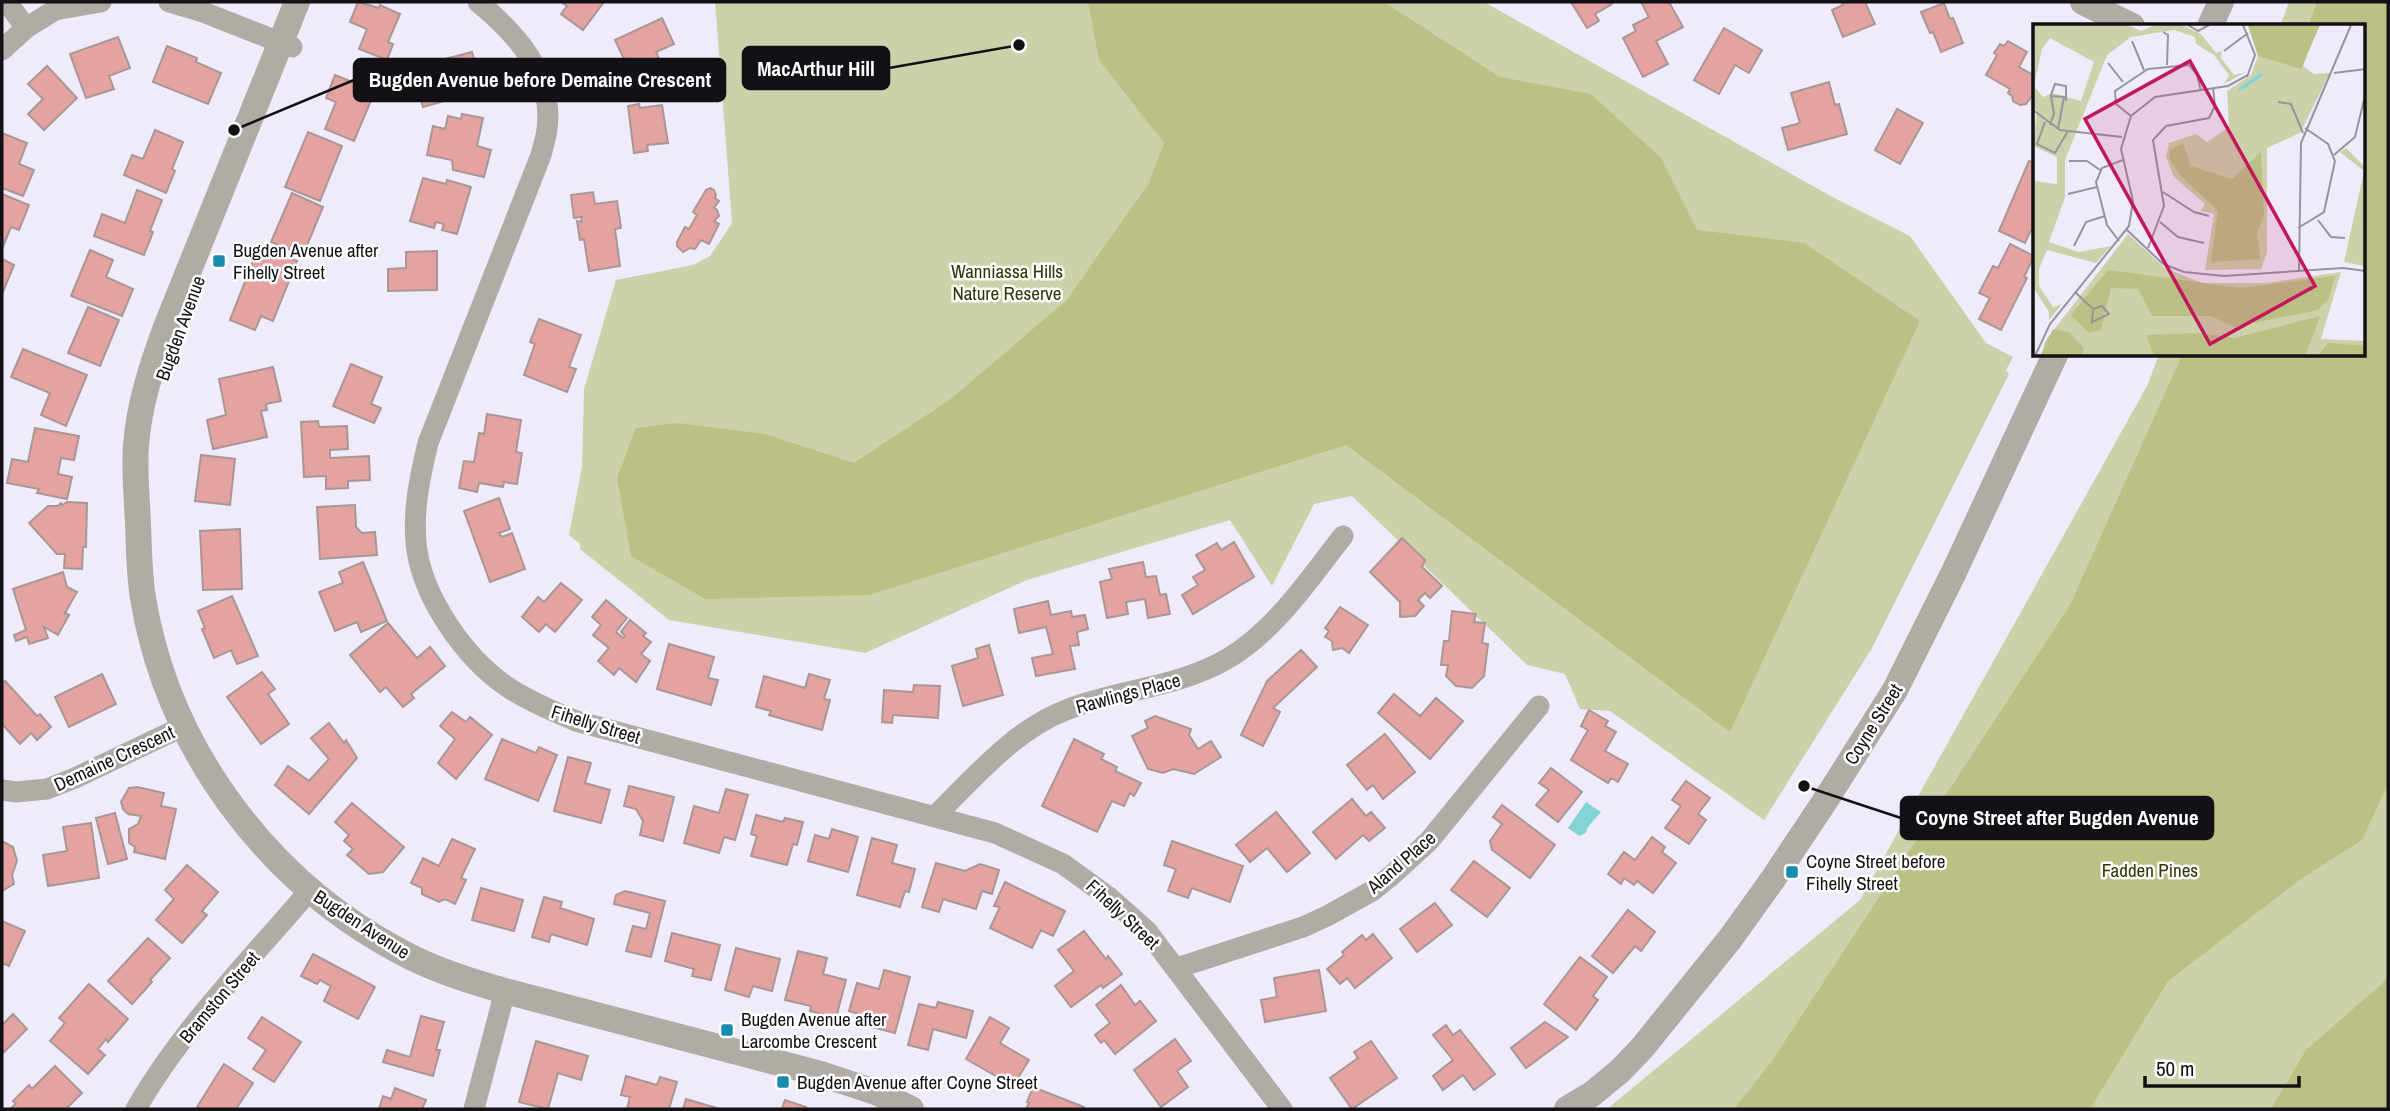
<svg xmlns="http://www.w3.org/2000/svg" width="2390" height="1111" font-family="'Archivo Narrow',sans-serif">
  <rect width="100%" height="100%" fill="#efebfb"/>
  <g fill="#cdd1aa">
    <path d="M715,2H1484L1838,200L1910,236L1986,343L2013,357L2006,370L2009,374L1872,648L1764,820L1610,711L1580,709L1565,674L1527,665L1352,496L1314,504L1272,586L1230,520L1027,580L865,653L669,620L580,549V544L569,535L582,467L584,389L616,280L693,265L710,256L732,223Z"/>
    <path d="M2289,2H2388V1109H1607L1860,900L2147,386L2159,355H2364V26H2280Z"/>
  </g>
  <g fill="#bbc085">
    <path d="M1088,2H1384L1500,77L1591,94L1661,158L1697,230L1804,243L1920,321L1730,732L1346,445L869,595L705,599L631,556L617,478L636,428L678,423L765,434L854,463L948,401L1066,301L1149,183L1164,143L1099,60Z"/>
    <path d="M2317,2H2388V784L2362,840L2301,879L2168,981L2090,1109H1734L1772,1061L2070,605L2182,355H2364V26H2308Z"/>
    <path d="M2388,974V1109H2271L2306,1050L2383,983Z"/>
  </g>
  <path fill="#84d4d5" d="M1586,802L1601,812C1596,819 1587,825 1586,833L1579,836L1568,828Z"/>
  <g fill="#e4a2a1" stroke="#a99796" stroke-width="2">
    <path d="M358,2L379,8L380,5L400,14L388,42L393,44L387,60L359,49L367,29L350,22Z"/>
    <path d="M561,2H604L583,30L561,14L567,6Z"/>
    <path d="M1571,2H1611L1612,4L1595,14L1599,21L1587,28Z"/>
    <path d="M1641,2H1669L1683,27L1656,41L1668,64L1643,77L1623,38L1636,31L1633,25L1649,17Z"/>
    <path d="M1841,2H1865L1875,24L1843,37L1832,10L1843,5Z"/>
    <path d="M1944,3L1950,19L1953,18L1963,43L1941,52L1933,32L1930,33L1921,12Z"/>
    <path d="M662,18L674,44L656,52L670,82L641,96L634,82L620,89L610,68L625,61L615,40Z"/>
    <path d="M1724,28L1762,50L1749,73L1735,65L1719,94L1694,80Z"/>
    <path d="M118,37L130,68L109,76L114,89L86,98L70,54Z"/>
    <path d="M2008,41L2027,52L2019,67L2035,76V92L2026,104L2020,105L2013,101L2012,96L2008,93L2010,89L1986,75L1997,55L1994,53L2000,44L2004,46Z"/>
    <path d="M167,46L197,58L196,62L221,73L208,104L153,82Z"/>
    <path d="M472,52L483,90L423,107L417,87L442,80L437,61Z"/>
    <path d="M47,66L77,98L44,130L28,114L43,99L28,84Z"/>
    <path d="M335,75L375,91L354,141L325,129L336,102L326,98Z"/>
    <path d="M1829,82L1835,105L1839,104L1847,134L1788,150L1782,128L1800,123L1791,93Z"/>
    <path d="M639,104L640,108L662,105L668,143L647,145L648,151L634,153L628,106Z"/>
    <path d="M1897,109L1923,123L1900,164L1875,150Z"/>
    <path d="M462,114L483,118L477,146L491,150L484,177L453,170L452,160L427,155L433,126L445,129L448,116L461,119Z"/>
    <path d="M155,130L183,142L172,169L175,171L166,193L124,175L132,155L143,159Z"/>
    <path d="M308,132L342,146L320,201L285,187Z"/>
    <path d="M2,133L27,143L19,164L34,170L23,196L2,188Z"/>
    <path d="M2029,161L2035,163V232L2031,230L2025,243L1999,231Z"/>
    <path d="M423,178L446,184L447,180L471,187L457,234L442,230L444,224L436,222L434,228L410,221Z"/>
    <path d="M710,188L714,190L716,195L715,198L719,201L714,208L717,210L719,216L714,221L719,224L709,244L701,240L695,249L690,248L683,252L677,246V242L685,227L689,229L697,215L693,212L706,190Z"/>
    <path d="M137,190L162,200L150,231L153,232L144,255L94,236L102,214L125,223Z"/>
    <path d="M593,192L595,204L617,201L621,228L615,229L620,266L589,271L584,239L580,240L577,221L581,222L582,217L574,218L571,195Z"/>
    <path d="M292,193L323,207L303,255L271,242Z"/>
    <path d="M2,194L29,205L19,230L11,227L2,249Z"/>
    <path d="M2010,244L2034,256L2024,277L2027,278L2001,330L1979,319L1990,298L1979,293L1993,266L1998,268Z"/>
    <path d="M259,246L297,261L273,321L261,316L255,330L230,320Z"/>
    <path d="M90,250L113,260L106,277L133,289L122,316L71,296Z"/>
    <path d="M437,251V290L388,291V269L406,268V252Z"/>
    <path d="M2,259L14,265L3,292H2Z"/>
    <path d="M88,307L119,320L100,366L68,353Z"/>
    <path d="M539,319L581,335L569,367L576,369L567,392L524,375L535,344L530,342Z"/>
    <path d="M23,349L87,375L66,426L41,415L50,393L11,377Z"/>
    <path d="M351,364L382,377L371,404L381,408L374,423L333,406Z"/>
    <path d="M273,367L281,401L266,404L267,410L261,411L267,437L213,449L207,420L226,415L219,379Z"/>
    <path d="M487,414L521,420L516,452L522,453L517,484L504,482L503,487L479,483L477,492L459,488L464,461L474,462L479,433L484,434Z"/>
    <path d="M318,421L319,427L347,426L348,449L330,450V458L369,456L370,480L348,481V488L326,489V476L304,477L301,422Z"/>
    <path d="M35,428L79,436L74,460L61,458L58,474L72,477L67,499L37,493L39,489L7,483L12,459L28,462Z"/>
    <path d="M201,455L235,459L230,505L195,501Z"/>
    <path d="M499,498L510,529L499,533L502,537L512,533L525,569L490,582L464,511Z"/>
    <path d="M67,502L87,503L86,547H83L82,569L64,568L65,554H57L29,523L48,506H58L61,503L62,505Z"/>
    <path d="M355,505L356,527L362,533L375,532L377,555L320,559L317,507Z"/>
    <path d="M240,529L242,589L203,590L200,531Z"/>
    <path d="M1402,538L1425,560L1422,567L1442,586L1430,598L1425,593L1418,600L1424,606L1415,616L1400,617V602L1370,572Z"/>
    <path d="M1234,542L1254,577L1193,614L1182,595L1198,585L1193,577L1205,570L1196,555L1217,543L1221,550Z"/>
    <path d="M363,562L387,621L361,632L357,622L335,631L319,592L343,583L339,572Z"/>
    <path d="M1143,562L1146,577L1156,576L1160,595L1166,594L1170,614L1148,618L1145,599L1126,602L1128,614L1107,618L1100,582L1112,579L1109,569Z"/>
    <path d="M63,572L67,587L77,592L65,613L69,615L58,635L44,627L48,638L29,644L27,637L16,641L14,635L26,630L13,589Z"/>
    <path d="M561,583L582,600L555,632L546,624L539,632L522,617L538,597L544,602Z"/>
    <path d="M232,596L258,656L237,664L231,650L214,658L202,629L205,628L198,611Z"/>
    <path d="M606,600L627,618L616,632L623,638L625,636L621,632L630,620L646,633L643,636L651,642L641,654L650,661L636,682L619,668L614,675L598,661L609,648L593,635L601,625L592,617Z"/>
    <path d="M1048,601L1051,615L1071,611L1072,617L1085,615L1088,629L1077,632L1079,645L1070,646L1075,669L1036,676L1032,658L1053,654L1046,627L1019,633L1014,609Z"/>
    <path d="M1340,607L1368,625L1349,653L1342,648L1333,650L1332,641L1325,637L1329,631L1325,628Z"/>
    <path d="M1452,611L1476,614L1474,622L1485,623L1482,643L1488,644L1484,676L1472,688L1456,686L1446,676L1448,665H1441L1444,641H1449Z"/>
    <path d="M388,623L417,658L430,647L445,666L411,694L414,698L403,707L386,687L380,692L350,655Z"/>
    <path d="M669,644L714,657L708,678L718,680L711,705L657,689Z"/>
    <path d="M989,645L1003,695L963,706L952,666L978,658L976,649Z"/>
    <path d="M1301,650L1317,667L1273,708L1280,712L1263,746L1241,735L1267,681Z"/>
    <path d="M262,672L275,689L268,694L289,724L261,744L227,697Z"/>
    <path d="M102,674L116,704L69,727L55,697Z"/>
    <path d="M809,674L830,680L824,699L830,700L822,730L769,715L771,711L756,707L764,676L805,688Z"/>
    <path d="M5,681L37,716L40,714L51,727L37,740L31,733L20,744L3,725L2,727V684Z"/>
    <path d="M914,685L940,686L938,718L893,715L892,723L882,722L884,690L913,692Z"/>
    <path d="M1394,694L1420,716L1436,698L1463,721L1430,759L1378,713Z"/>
    <path d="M1589,710L1608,721L1605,726L1616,732L1605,751L1628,764L1618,782L1611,778L1608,783L1571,760L1588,730L1581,726Z"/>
    <path d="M452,712L466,722L470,717L492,735L456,779L438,763L455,739L440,726Z"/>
    <path d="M1155,716L1191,729L1189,735L1198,749L1211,741L1221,757L1194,774L1173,769L1163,773L1148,769L1132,736L1148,728L1145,721Z"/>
    <path d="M329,723L344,743L346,740L357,758L309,814L275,785L288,766L309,781L329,759L311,738Z"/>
    <path d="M1385,734L1415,772L1383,799L1373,785L1367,790L1347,765Z"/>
    <path d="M502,739L536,753L539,747L557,755L538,801L485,779Z"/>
    <path d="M1074,739L1104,754L1101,759L1117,767L1115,771L1141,783L1134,796L1130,793L1124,806L1112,801L1097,832L1042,806Z"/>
    <path d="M568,757L591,763L585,783L610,790L601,823L554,811Z"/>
    <path d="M1551,768L1582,792L1558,822L1536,805L1549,790L1539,783Z"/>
    <path d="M1686,781L1710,798L1698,814L1706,820L1689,844L1665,828L1681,806L1672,800Z"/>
    <path d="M629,786L674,797L663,841L640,835L643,821L636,809L624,806Z"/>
    <path d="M137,787L164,793L161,806L176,809L165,859L134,852L135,847L129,843V829L138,824L141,816L128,814L123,809L121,802L129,788Z"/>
    <path d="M726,789L748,795L735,840L724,837L719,853L684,843L694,806L719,813Z"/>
    <path d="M1352,799L1366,816L1371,812L1385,828L1369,841L1363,835L1336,859L1313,832Z"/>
    <path d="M352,803L404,847L383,872L369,874L347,855L353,849L344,841L349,835L335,822Z"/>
    <path d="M1502,805L1555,845L1530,878L1492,850L1490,841L1502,824L1493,817Z"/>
    <path d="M1276,812L1310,853L1287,872L1267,848L1250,862L1236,845Z"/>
    <path d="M115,813L127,859L108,864L96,818Z"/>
    <path d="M756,815L783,822L785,818L803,822L797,845L793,844L787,865L751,856L757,836L751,834Z"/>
    <path d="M91,823L99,878L48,886L43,855L67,851L63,827Z"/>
    <path d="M832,829L858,837L848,872L808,861L815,835L829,839Z"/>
    <path d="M1652,837L1665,847L1662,852L1676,863L1653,893L1637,881L1634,885L1624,878L1621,884L1608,874L1624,852L1635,860Z"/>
    <path d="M872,838L897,845L892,863L915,869L909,892L905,891L900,907L857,895Z"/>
    <path d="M452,839L475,849L461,878L466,880L455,904L445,899L439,902L422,894V888L411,883L423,858L439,866Z"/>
    <path d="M2,841L13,847L17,861L12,875L14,884L2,891Z"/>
    <path d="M1172,841L1243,866L1230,902L1192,888L1188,898L1168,891L1176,869L1164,865Z"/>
    <path d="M1474,861L1510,888L1487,917L1451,890Z"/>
    <path d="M936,863L965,871L980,864L999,870L992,894L982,891L976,909L943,899L939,912L922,907Z"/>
    <path d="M187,865L218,892L202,911L207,915L182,943L156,920L174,899L165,890Z"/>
    <path d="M1005,882L1065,911L1053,936L1041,930L1032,948L990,928L1000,907L994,906Z"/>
    <path d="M481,888L523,900L514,931L472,920Z"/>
    <path d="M625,891L665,901L651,957L626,951L633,926L646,929L650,913L614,904L616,895Z"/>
    <path d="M544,897L562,902L560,908L594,919L587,945L551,934L549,942L532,937Z"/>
    <path d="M1435,903L1452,925L1417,952L1400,929Z"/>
    <path d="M1628,910L1655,932L1641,951L1635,946L1613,973L1592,956Z"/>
    <path d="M2,921L25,931L9,966L2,963Z"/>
    <path d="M1084,931L1106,959L1108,956L1122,974L1103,988L1101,985L1071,1007L1055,986L1074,971L1058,950Z"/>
    <path d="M672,933L720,945L711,980L692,976L694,969L665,961Z"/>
    <path d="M1373,934L1392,958L1355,988L1347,978L1340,984L1327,969L1344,955L1342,952L1362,935L1366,940Z"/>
    <path d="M148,938L170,958L150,980L152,982L132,1004L108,981Z"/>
    <path d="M736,948L780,959L772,991L753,986L749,997L725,990Z"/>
    <path d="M798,951L827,958L823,974L846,980L836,1018L810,1011L811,1006L785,1000Z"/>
    <path d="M313,954L375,987L358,1019L324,1001L331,986L320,980L317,984L301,976Z"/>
    <path d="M1580,957L1607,977L1593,996L1598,1000L1576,1030L1544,1004Z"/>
    <path d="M884,970L910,977L895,1033L857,1023L859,1014L849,1011L857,983L879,989Z"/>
    <path d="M1319,970L1326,1011L1265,1022L1261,1000L1277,997L1274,978Z"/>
    <path d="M89,984L128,1019L108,1042L106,1039L98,1049L105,1055L88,1074L50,1041L65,1023L59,1018Z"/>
    <path d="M1121,985L1135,1005L1140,1001L1156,1021L1115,1054L1104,1040L1101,1043L1095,1035L1110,1023L1096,1005Z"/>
    <path d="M938,1002L973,1011L966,1038L933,1029L928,1050L908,1045L919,1004L936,1008Z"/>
    <path d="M13,1014L27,1029L2,1054V1025Z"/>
    <path d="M421,1016L444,1022L436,1050H440L433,1076L383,1062L387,1050L410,1057Z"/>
    <path d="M262,1017L301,1042L274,1082L253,1069L266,1050L248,1038Z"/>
    <path d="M990,1017L1009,1028L1000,1043L1029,1060L1013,1086L966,1059Z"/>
    <path d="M1545,1022L1568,1037L1526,1068L1511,1048Z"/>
    <path d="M1446,1025L1453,1035L1460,1030L1495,1074L1474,1090L1463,1075L1443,1090L1433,1076L1453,1060L1433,1035Z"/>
    <path d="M1175,1039L1191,1061L1177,1071L1188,1087L1161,1107L1134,1070Z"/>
    <path d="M536,1041L588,1056L581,1080L558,1073L548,1109L519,1102Z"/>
    <path d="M1371,1041L1397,1078L1352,1109L1330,1078L1358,1058L1354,1052Z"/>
    <path d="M224,1064L253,1083L236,1109H201L197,1107Z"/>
    <path d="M55,1066L82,1093L66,1109H14L12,1107L16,1104L13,1101L29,1085L32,1089Z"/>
    <path d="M626,1076L657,1085L660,1077L677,1082L669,1109H627L630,1097L621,1095Z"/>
    <path d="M1033,1087L1084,1107L1083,1109H1026L1029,1103L1027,1102Z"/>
    <path d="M395,1088L426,1100L422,1109H379L383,1096L391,1099Z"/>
    <path d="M686,1099L720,1109H683Z"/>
    <path d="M785,1100L806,1107L805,1109H782Z"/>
  </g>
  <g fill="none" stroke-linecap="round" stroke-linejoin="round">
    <g stroke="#b0aba5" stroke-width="21">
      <path d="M7,2L26,28"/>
      <path d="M169,2L203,12L292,47"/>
      <path d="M478,2C516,33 554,75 547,129C546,138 543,147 541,155L428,443C420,476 413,509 416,543C421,596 465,659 509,688C530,702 553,711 576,721L995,833L1063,864L1110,898L1147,931L1282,1109"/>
      <path d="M2,50L26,28L55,10L101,2"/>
      <path d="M2,790L16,792L47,789L75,778L184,726"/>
      <path d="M935,816C974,778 1014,730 1066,710C1119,689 1177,688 1227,659C1276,630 1309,579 1343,536"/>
      <path d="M1177,968L1303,927L1327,916L1372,891L1392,875L1429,841L1539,706"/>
      <path d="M136,1109C181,1030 251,959 310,890"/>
      <path d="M474,1109L505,991"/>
    </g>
    <g stroke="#b0aba5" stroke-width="26">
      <path d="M297,2L166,327C152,365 139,405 136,445C134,471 137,498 138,524C139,549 139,573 143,598C168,749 267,881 401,952C434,970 470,981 505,991L821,1074L878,1093L911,1109"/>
      <path d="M2083,2L2132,26"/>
      <path d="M2210,26L2221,2"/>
      <path d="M1567,1109L1592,1094L1620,1071L1642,1048L1730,939L1773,879L1825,801L1895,690L1953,574L2055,355"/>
    </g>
  </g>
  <g fill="#188baf" stroke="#fff" stroke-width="2.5">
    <rect x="212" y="254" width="14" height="14" rx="3.5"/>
    <rect x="1785" y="865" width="14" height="14" rx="3.5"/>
    <rect x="720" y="1023" width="14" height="14" rx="3.5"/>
    <rect x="776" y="1075" width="14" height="14" rx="3.5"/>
  </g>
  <g text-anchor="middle" stroke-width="5" stroke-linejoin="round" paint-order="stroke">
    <g font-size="19" fill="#131116" stroke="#fff" text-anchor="start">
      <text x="233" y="257">Bugden Avenue after<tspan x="233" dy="22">Fihelly Street</tspan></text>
      <text x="1806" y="868">Coyne Street before<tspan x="1806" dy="22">Fihelly Street</tspan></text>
      <text x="741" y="1026">Bugden Avenue after<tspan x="741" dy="22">Larcombe Crescent</tspan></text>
      <text x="797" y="1089">Bugden Avenue after Coyne Street</text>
    </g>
    <g font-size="19" fill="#333506" stroke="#fff">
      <text x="1007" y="278">Wanniassa Hills<tspan x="1007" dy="22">Nature Reserve</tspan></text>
      <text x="2150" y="877">Fadden Pines</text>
    </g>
    <g font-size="19" fill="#131116" stroke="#fff">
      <text transform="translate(180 328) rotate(-70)" y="7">Bugden Avenue</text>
      <text transform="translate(1128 693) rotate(-15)" y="7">Rawlings Place</text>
      <text transform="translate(596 724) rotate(17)" y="7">Fihelly Street</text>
      <text transform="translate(1873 724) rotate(-58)" y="7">Coyne Street</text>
      <text transform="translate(114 758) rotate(-25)" y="7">Demaine Crescent</text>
      <text transform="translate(1401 862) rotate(-41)" y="7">Aland Place</text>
      <text transform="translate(1123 914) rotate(43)" y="7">Fihelly Street</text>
      <text transform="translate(362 924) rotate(33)" y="7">Bugden Avenue</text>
      <text transform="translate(219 997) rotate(-50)" y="7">Bramston Street</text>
    </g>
  </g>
  <g transform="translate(2033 24)">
    <rect width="332" height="332" fill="#efebfb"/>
    <path d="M0,1H95L108,7L123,1H149L168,10L183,29L189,27L188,34L201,51L213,48L191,60L196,51L181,31L163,20L162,13L141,6L98,13L74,31L32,136V173L16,218L46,228L78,222L63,239L14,226L6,245V262L20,283L29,280L16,296V288L0,263V157L24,160V133L0,122L4,87L0,82ZM17,14L61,38L48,77L19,69L10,73L1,62L9,25ZM215,1H285L270,42L281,50L297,49L267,109L234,124V229L228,245L172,246L181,190L168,187L172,180L141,153L133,133L136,119L163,110L174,118L196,103L194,67L218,51L225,32ZM313,124L332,143V242L311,238L331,147L307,128ZM95,210L132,244L169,259H232L308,248L288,315L333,317L332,332H9L12,317Z" fill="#cdd1aa" fill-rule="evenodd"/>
    <path d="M215,1H287L268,45L225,32ZM150,119L158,142L199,155L228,128L231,192L224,209L227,235L178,238L185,187L146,150L137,135V126ZM75,246L208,264L302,252L296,274L285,286L201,303L178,292H119L105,265L78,264L68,306L56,309L38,291ZM287,292L272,332H121L113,311L166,309L201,314ZM20,305L36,308L51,324L49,332H7ZM295,319L332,322V332H285Z" fill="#bbc085"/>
    <path fill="none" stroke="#84d4d5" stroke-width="3.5" d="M206,66L229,50"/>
    <path fill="none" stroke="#97949f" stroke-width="2" d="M155,1L165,7L176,1M210,1L222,31L214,53M130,8L135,11L134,41M99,17L111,46M191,27L215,9M75,39L90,58M301,49L333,45M18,71L22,60L33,62V77M245,78L258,80L270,109M0,86L27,106L89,113M98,92L83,80L82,67L115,45L156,41L164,51L168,67M12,98L4,120L22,129L35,107M17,101L21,90L18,72L31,73L25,105M301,131L322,113L331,76M36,137H54L67,146M130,168L161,188L176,192M35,170L64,163M285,196L298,213L312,214M127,198L145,213L171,219M265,204L291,188L302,137L295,120L272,104M94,206L130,240L151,248L191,252L310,244L333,247M86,217L74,201L63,158L69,144L90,136M41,222L53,198L72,192M115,224L131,182L120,116L133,102L176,94L182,82L180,64M266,247L268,119L318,1M43,269L60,285L69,282L76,290L59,298L60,285M2,332L17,300L96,202L100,177L88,125L98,92L122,73L195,62L215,51"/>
    <path fill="#c2185b" fill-opacity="0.15" stroke="#c2185b" stroke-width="3.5" d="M157,37L282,262L177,320L52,95Z"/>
    <rect width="332" height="332" fill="none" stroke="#131116" stroke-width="3.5"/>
  </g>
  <path fill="none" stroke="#131116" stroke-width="2.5" d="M1019 45L889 68M234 130L354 80M1804 786L1901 818"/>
  <g fill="#131116" stroke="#fff" stroke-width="2.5">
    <circle cx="1019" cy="45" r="7"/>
    <circle cx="234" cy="130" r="7"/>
    <circle cx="1804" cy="786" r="7"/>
  </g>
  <g fill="#131116" stroke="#131116" stroke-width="2.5">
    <rect x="743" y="47" width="146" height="42" rx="7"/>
    <rect x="354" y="59" width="371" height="42" rx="7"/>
    <rect x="1901" y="797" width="312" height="42" rx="7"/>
  </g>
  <g font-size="21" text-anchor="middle" font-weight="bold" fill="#fff">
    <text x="816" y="76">MacArthur Hill</text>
    <text x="540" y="87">Bugden Avenue before Demaine Crescent</text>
    <text x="2057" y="825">Coyne Street after Bugden Avenue</text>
  </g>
  <rect width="2390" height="1111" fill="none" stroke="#131116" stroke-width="7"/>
  <path d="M2145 1076v10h154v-10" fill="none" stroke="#131116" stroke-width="3.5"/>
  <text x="2156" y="1076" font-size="21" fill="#131116" stroke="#ffffff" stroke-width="5" paint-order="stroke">50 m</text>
</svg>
